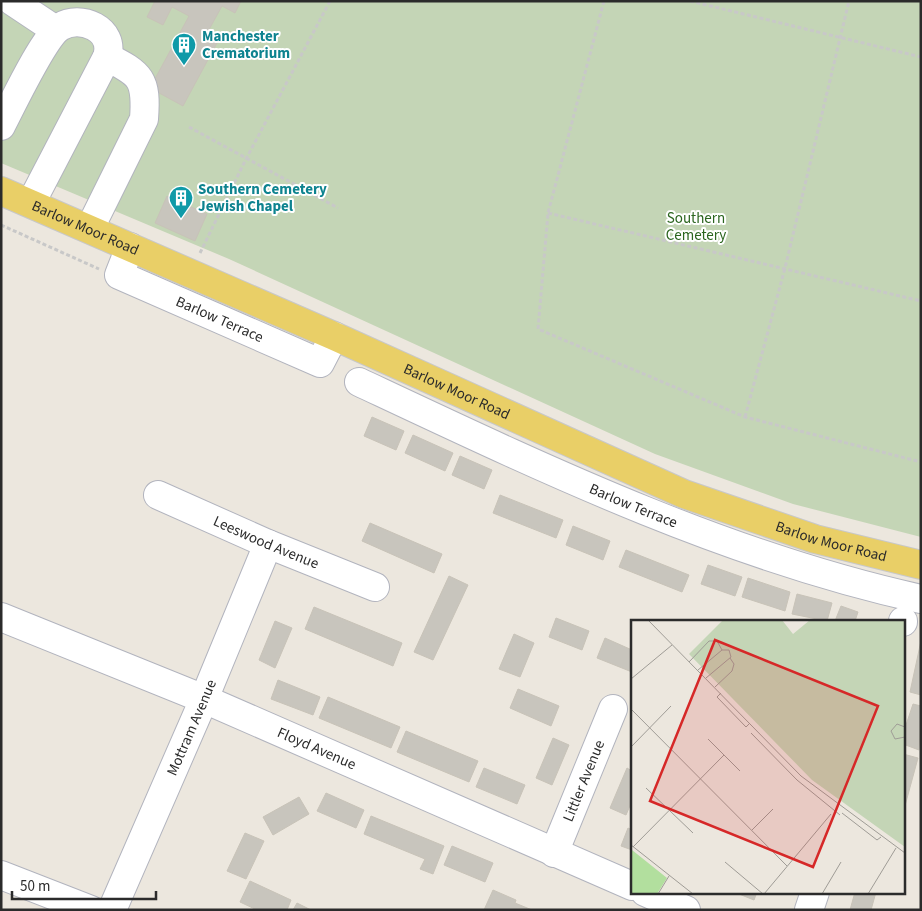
<svg xmlns="http://www.w3.org/2000/svg" width="922" height="911" font-family="'Source Sans 3',sans-serif">
  <rect width="100%" height="100%" fill="#ece7de"/>
  <path fill="#c4d5b6" d="M1,1H921V537L793,504L655,454L229,259L1,163Z"/>
  <g fill="#c8c5bd" stroke="#c8c3b8">
    <path d="M155,1H241L235,13L222,6L205,37L217,43L183,106L150,88L189,16L172,7L163,25L147,17Z"/>
    <path d="M167,196L207,214L195,241L155,223Z"/>
    <path d="M372,417L404,431L396,450L364,436Z"/>
    <path d="M413,435L453,453L445,471L405,453Z"/>
    <path d="M460,456L492,470L484,489L452,475Z"/>
    <path d="M500,495L563,520L556,538L493,513Z"/>
    <path d="M370,523L442,554L434,573L362,541Z"/>
    <path d="M573,526L610,541L603,560L566,545Z"/>
    <path d="M626,550L689,575L682,592L619,567Z"/>
    <path d="M708,565L742,577L735,596L701,584Z"/>
    <path d="M449,576L468,585L433,660L414,652Z"/>
    <path d="M748,578L790,592L785,611L742,597Z"/>
    <path d="M797,594L832,603L827,621L792,614Z"/>
    <path d="M841,606L858,612L855,621H835Z"/>
    <path d="M314,607L402,643L393,666L305,629Z"/>
    <path d="M556,618L589,631L582,650L549,637Z"/>
    <path d="M275,621L292,628L275,668L259,660Z"/>
    <path d="M514,634L534,643L520,677L499,669Z"/>
    <path d="M605,638L632,650V672L597,658Z"/>
    <path d="M921,641V695L910,692Z"/>
    <path d="M278,680L320,697L313,715L271,699Z"/>
    <path d="M518,689L559,706L551,726L510,708Z"/>
    <path d="M328,697L400,727L391,748L319,718Z"/>
    <path d="M913,704L921,706L919,750L903,744V734Z"/>
    <path d="M406,731L478,761L469,782L397,752Z"/>
    <path d="M553,738L569,745L552,785L536,778Z"/>
    <path d="M903,754L918,758L903,813Z"/>
    <path d="M484,768L525,785L517,804L476,787Z"/>
    <path d="M627,768L632,771V801L626,815L610,808Z"/>
    <path d="M326,793L364,810L356,828L317,811Z"/>
    <path d="M299,797L309,814L273,835L263,817Z"/>
    <path d="M371,816L444,846L433,874L420,869L425,859L364,834Z"/>
    <path d="M628,828L632,830V850L621,846Z"/>
    <path d="M245,833L264,841L246,879L227,871Z"/>
    <path d="M452,846L493,863L485,882L444,865Z"/>
    <path d="M250,881L291,900L287,910H257L240,902Z"/>
    <path d="M493,890L516,900L515,903L532,910H484Z"/>
    <path d="M734,892H757L754,900Z"/>
    <path d="M855,892H876L871,910H850Z"/>
    <path d="M297,903L311,910H293Z"/>
  </g>
  <g fill="none" stroke-linecap="round" stroke-linejoin="round">
    <defs>
      <g id="minor">
        <path d="M12,1L48,25L52,33"/>
        <path d="M1,126C12,105 44,37 60,27C80,14 116,29 107,57L31,203"/>
        <path d="M90,228L144,119C147,79 141,74 107,57"/>
        <path id="s1" d="M130,247L119,275L320,363L334,336"/>
        <path id="s2" d="M359,382C540,467 725,556 921,599"/>
        <path id="s3" d="M158,495L268,544L375,587"/>
        <path id="s4" d="M1,617L204,699L632,886"/>
        <path d="M903,622V621"/>
        <path id="s5" d="M554,853L613,709"/>
        <path d="M1,875L91,910"/>
        <path d="M645,892L686,910"/>
        <path id="s6" d="M112,910L204,699L268,544"/>
        <path d="M809,910L815,892"/>
      </g>
      <g id="major">
        <path id="s7" d="M1,191L334,336L684,494L815,539L921,565"/>
      </g>
    </defs>
    <use href="#minor" stroke="#b2b4be" stroke-width="30"/>
    <use href="#major" stroke="#c8c8c8" stroke-width="30"/>
    <g stroke="#c8c8c8" stroke-width="3" stroke-dasharray="4 2.5" stroke-linecap="butt">
      <path d="M604,1L548,213L538,329L745,417L921,462"/>
      <path d="M690,1L921,57"/>
      <path d="M189,127L338,208"/>
      <path d="M548,213L921,301"/>
      <path d="M1,225L99,269"/>
      <path d="M200,253L246,159L330,1"/>
      <path d="M745,417L785,268L849,1"/>
    </g>
    <use href="#minor" stroke="#fff" stroke-width="28"/>
    <use href="#major" stroke="#e9cf67" stroke-width="28"/>
  </g>
  <defs>
    <symbol id="building-pin" viewBox="-11 -11 22 30"><path d="M0 17L-7.5 6A9.5 9.5 0 1 1 7.5 6Z" fill="#0f9aa8" stroke="#fff"/><path d="M-4-6H4V6H1V3H-1V6H-4ZM-2.5-4.3h1.7v1.8h-1.7ZM.8-4.3h1.7v1.8H.8ZM-2.5-1h1.7V.8h-1.7ZM.8-1h1.7V.8H.8Z" fill="#fff"/></symbol>
  </defs>
  <g fill-rule="evenodd">
    <use href="#building-pin" x="170" y="31" width="28" height="38"/>
    <use href="#building-pin" x="167" y="184" width="28" height="38"/>
  </g>
  <g text-anchor="middle" stroke-width="4" stroke-linejoin="round" paint-order="stroke">
    <g font-size="15" font-weight="bold" fill="#0d838f" stroke="#fff" text-anchor="start">
      <text x="202" y="41">Manchester<tspan x="202" dy="17">Crematorium</tspan></text>
      <text x="198" y="194">Southern Cemetery<tspan x="198" dy="17">Jewish Chapel</tspan></text>
    </g>
    <g font-size="15" fill="#2b651f" stroke="#fff">
      <text x="696" y="223">Southern<tspan x="696" dy="17">Cemetery</tspan></text>
    </g>
    <g font-size="15" fill="#2b2b2b" stroke="#fff">
      <text dy="5" stroke="none"><textPath href="#s7" startOffset="92">Barlow Moor Road</textPath></text>
      <text dy="5" stroke="none"><textPath href="#s1" startOffset="140">Barlow Terrace</textPath></text>
      <text dy="5" stroke="none"><textPath href="#s7" startOffset="498">Barlow Moor Road</textPath></text>
      <text dy="5" stroke="none"><textPath href="#s2" startOffset="301">Barlow Terrace</textPath></text>
      <text dy="5" stroke="none"><textPath href="#s7" startOffset="902">Barlow Moor Road</textPath></text>
      <text dy="5" stroke="none"><textPath href="#s3" startOffset="118">Leeswood Avenue</textPath></text>
      <text dy="5" stroke="none"><textPath href="#s6" startOffset="199">Mottram Avenue</textPath></text>
      <text dy="5" stroke="none"><textPath href="#s4" startOffset="342">Floyd Avenue</textPath></text>
      <text dy="5" stroke="none"><textPath href="#s5" startOffset="78">Littler Avenue</textPath></text>
    </g>
  </g>
  <g transform="translate(631 620)">
    <rect width="274" height="274" fill="#ece7de"/>
    <path d="M1,230L36,258L26,274H0Z" fill="#b2df9e"/>
    <path d="M92,0H151L162,14L179,0H274V227L181,160L58,34Z" fill="#c4d5b6"/>
    <path fill="none" stroke="#9f9c96" stroke-width="1" d="M17,0L170,156L274,233M58,42L78,21H86L91,30M67,50L91,30H98L100,37L75,58M0,59L41,25M84,67L101,51L103,44L99,38M90,73L86,77L115,107L119,103M0,89L156,246M274,107L266,104L260,111L264,119L274,117M120,113L166,160L209,195M77,119L109,151M274,125V147M0,127L40,86M15,168L62,213M211,193L246,220L250,217M121,210L142,189M0,225L62,274M2,227L93,135M94,242L132,274M27,274L38,256M133,274L200,194M191,274L210,242M237,274L265,228"/>
    <path fill="#d62828" fill-opacity="0.15" stroke="#d62828" stroke-width="2.5" d="M84,20L247,86L182,247L19,181Z"/>
    <rect width="274" height="274" fill="none" stroke="#2b2b2b" stroke-width="2.5"/>
  </g>
  <rect width="922" height="911" fill="none" stroke="#2b2b2b" stroke-width="5"/>
  <path d="M12 891v8h144v-8" fill="none" stroke="#2b2b2b" stroke-width="2.5"/>
  <text x="20" y="891" font-size="15" fill="#2b2b2b" stroke="#ffffff" stroke-width="4" paint-order="stroke">50 m</text>
</svg>
